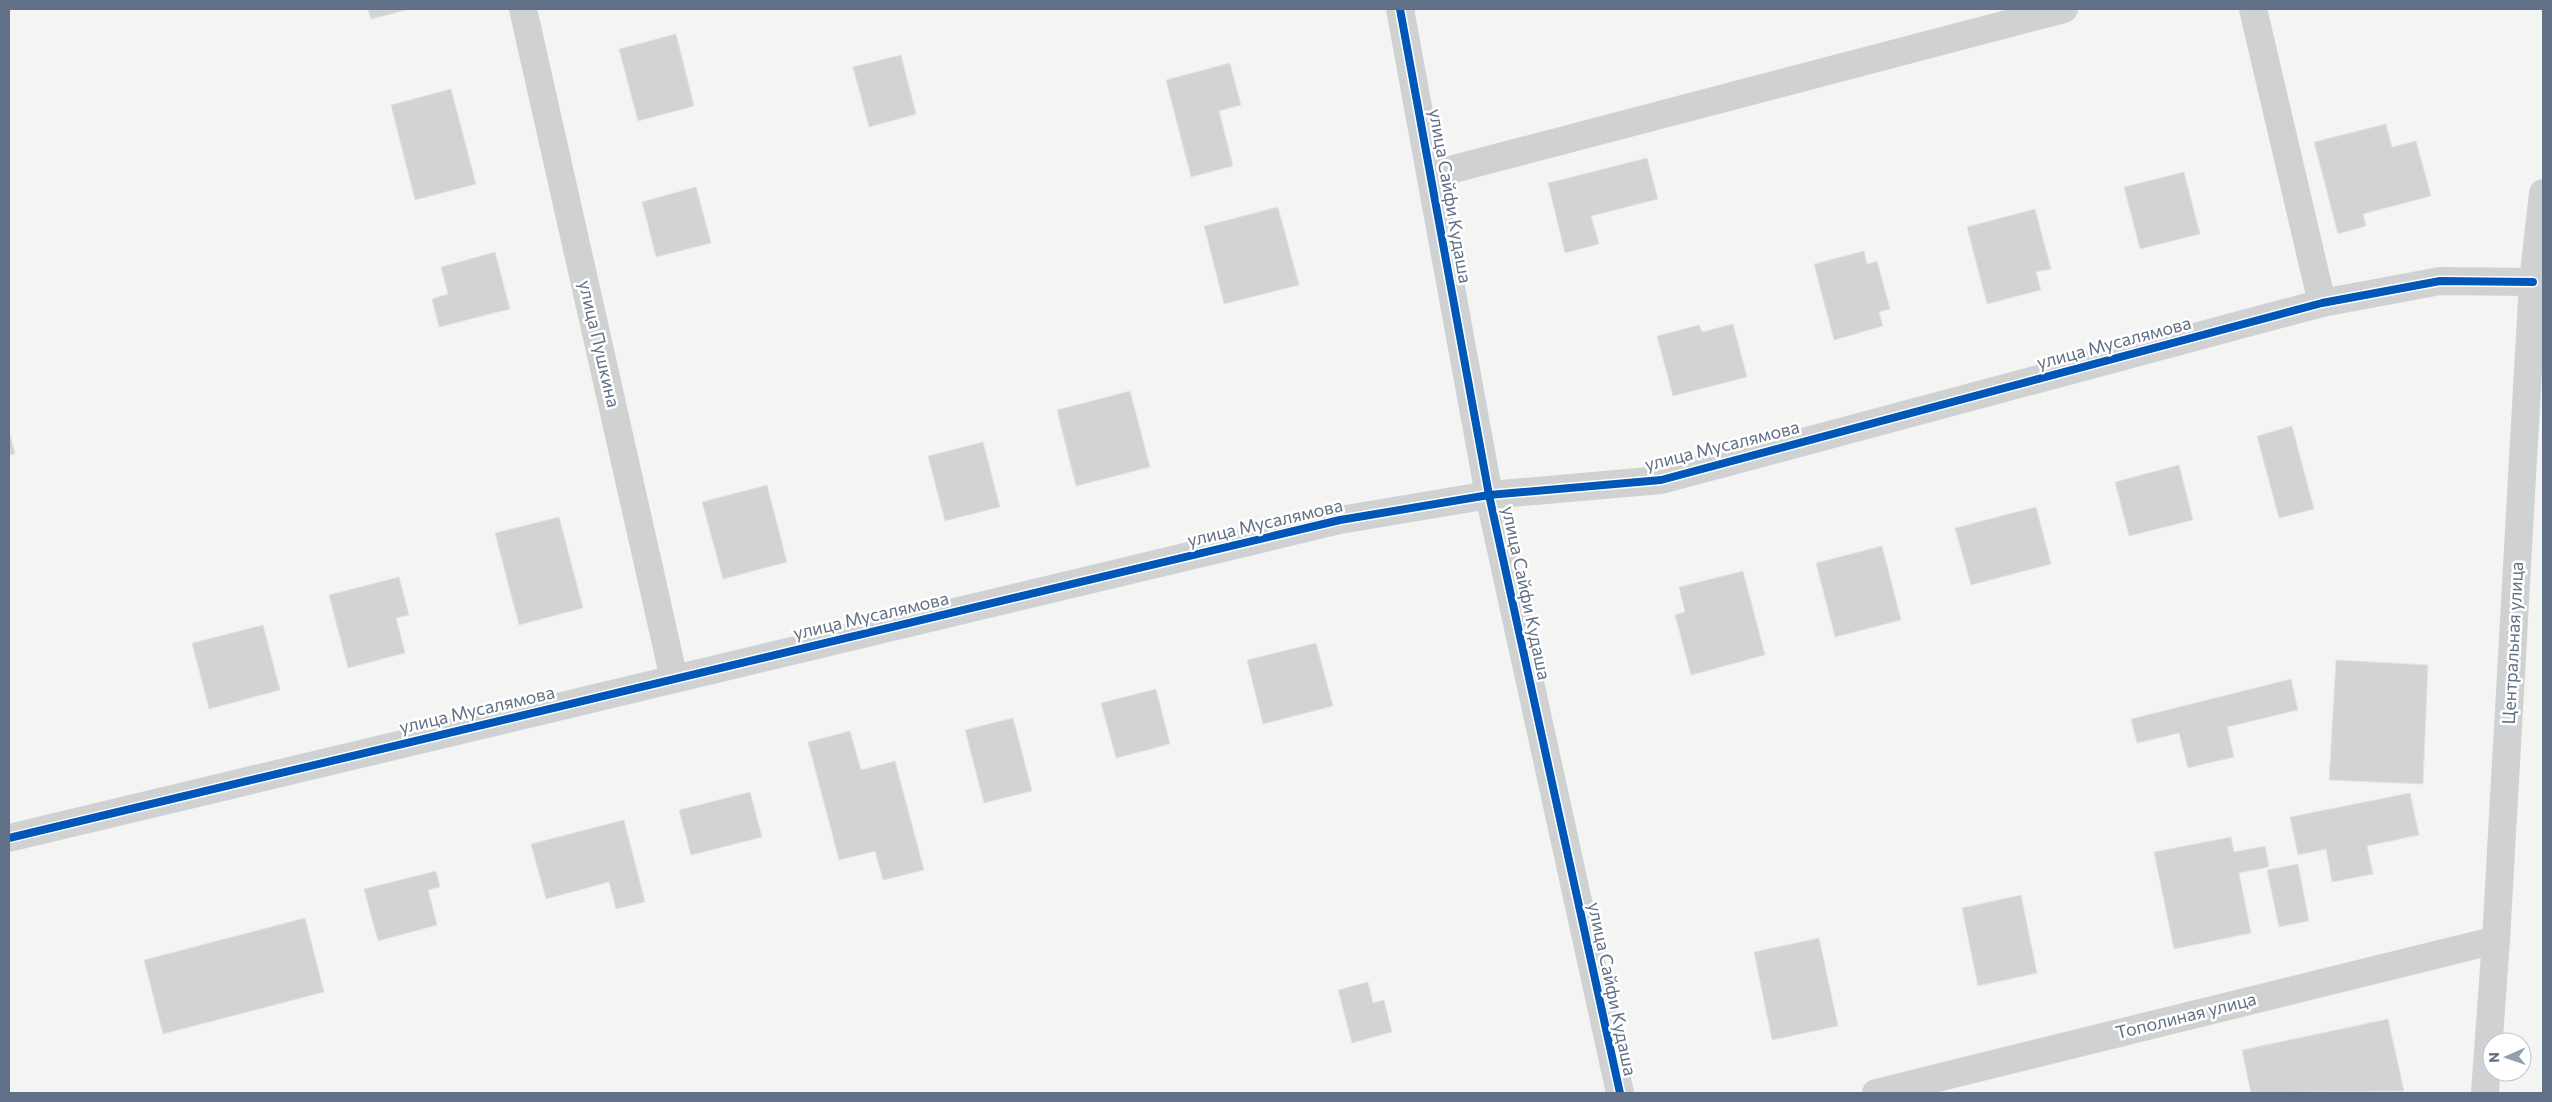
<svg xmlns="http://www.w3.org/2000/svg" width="2552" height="1102" font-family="Commissioner,sans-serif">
  <rect width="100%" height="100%" fill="#f4f5f2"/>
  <g fill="#d2d3d3" stroke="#e4e4e2">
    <path d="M368,9H410L371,19Z"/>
    <path d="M676,34L694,106L638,121L619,49Z"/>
    <path d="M901,55L916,114L869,127L853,67Z"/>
    <path d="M1230,63L1241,105L1219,111L1233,166L1191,177L1166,80Z"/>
    <path d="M451,89L476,184L415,200L391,105Z"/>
    <path d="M2386,124L2392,147L2416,141L2431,196L2363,214L2366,226L2338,234L2314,142Z"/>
    <path d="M1647,158L1658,199L1591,216L1599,244L1565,253L1548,183Z"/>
    <path d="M2184,172L2200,234L2140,249L2124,187Z"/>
    <path d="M696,187L711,243L656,257L642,202Z"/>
    <path d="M1278,207L1299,285L1224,304L1204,226Z"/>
    <path d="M2035,209L2051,269L2036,272L2041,290L1987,304L1967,227Z"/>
    <path d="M1864,251L1867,264L1877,261L1890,309L1879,312L1883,326L1834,340L1814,264Z"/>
    <path d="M495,252L510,309L439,327L432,299L448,294L441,267Z"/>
    <path d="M1733,324L1747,377L1673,396L1657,336L1699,325L1702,332Z"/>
    <path d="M1130,391L1150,467L1076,486L1057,410Z"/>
    <path d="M2292,426L2314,509L2279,518L2257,436Z"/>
    <path d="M9,430L15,454L9,455Z"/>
    <path d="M983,442L1000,507L945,521L928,456Z"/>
    <path d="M2179,465L2193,520L2129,536L2115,482Z"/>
    <path d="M767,485L787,562L723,579L702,502Z"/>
    <path d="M2036,507L2051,564L1971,585L1955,528Z"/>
    <path d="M559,517L583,608L519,625L495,533Z"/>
    <path d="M1882,546L1901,620L1835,637L1816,563Z"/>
    <path d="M1743,571L1765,655L1691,675L1675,615L1685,612L1679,587Z"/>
    <path d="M399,577L409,615L396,618L405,653L348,668L329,595Z"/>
    <path d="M263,625L280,690L209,709L192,643Z"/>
    <path d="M1316,643L1333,706L1263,724L1247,660Z"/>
    <path d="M2336,660L2428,665L2423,784L2329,780Z"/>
    <path d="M2291,679L2298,710L2227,727L2234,757L2188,768L2179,733L2137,743L2131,719Z"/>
    <path d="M1156,689L1170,744L1116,758L1101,703Z"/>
    <path d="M1013,718L1032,791L984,803L965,730Z"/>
    <path d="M850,731L861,770L895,761L924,870L883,880L875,851L839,860L808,742Z"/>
    <path d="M750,792L762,837L691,855L679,810Z"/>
    <path d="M2410,793L2419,835L2367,846L2373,874L2332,882L2326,849L2298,855L2290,817Z"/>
    <path d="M624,820L645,902L616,909L609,882L546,899L531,844Z"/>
    <path d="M2231,837L2234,852L2265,846L2269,867L2239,873L2251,933L2174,949L2154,852Z"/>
    <path d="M2298,864L2309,921L2279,927L2267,870Z"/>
    <path d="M436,871L440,887L428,890L437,925L378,941L364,889Z"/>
    <path d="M2021,895L2037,973L1978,986L1962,908Z"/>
    <path d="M305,918L324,992L163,1034L144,960Z"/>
    <path d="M1819,938L1838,1026L1772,1040L1754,952Z"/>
    <path d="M1368,982L1373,1003L1384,1000L1392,1032L1352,1043L1338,990Z"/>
    <path d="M2388,1019L2404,1091L2251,1093L2242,1050Z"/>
  </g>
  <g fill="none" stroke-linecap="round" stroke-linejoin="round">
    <g stroke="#d0d1d2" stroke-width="28">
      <path d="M523,9L674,679"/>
      <path d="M1400,9L1489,495L1620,1093"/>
      <path d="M2253,9L2322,303"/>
      <path d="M1431,175L2064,9"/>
      <path d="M9,838L1340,520L1489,495L1661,480L2322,303L2440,281L2533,282"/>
      <path d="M1876,1093L2496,940"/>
      <path d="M2485,1093L2496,940L2533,282L2543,193"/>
    </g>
    <defs>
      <g id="cycleway">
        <path d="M1400,9L1489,495L1620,1093"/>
        <path d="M9,838L1340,520L1489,495L1661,480L2322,303L2440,281L2533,282"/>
      </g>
    </defs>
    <use href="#cycleway" stroke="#fff" stroke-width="11"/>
    <use href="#cycleway" stroke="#0057b8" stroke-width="8"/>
  </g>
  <g text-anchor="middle" stroke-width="5" stroke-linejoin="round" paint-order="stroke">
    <g font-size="18" fill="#617086" stroke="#fff">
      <text transform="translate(1450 196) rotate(80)" y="6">улица Сайфи Кудаша</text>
      <text transform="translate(2114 343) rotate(-15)" y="6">улица Мусалямова</text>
      <text transform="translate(599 344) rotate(77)" y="6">улица Пушкина</text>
      <text transform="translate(1722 446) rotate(-14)" y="6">улица Мусалямова</text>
      <text transform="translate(1265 523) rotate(-13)" y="6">улица Мусалямова</text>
      <text transform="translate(1526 593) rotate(78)" y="6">улица Сайфи Кудаша</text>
      <text transform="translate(871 616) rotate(-13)" y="6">улица Мусалямова</text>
      <text transform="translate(2513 643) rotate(-87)" y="6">Центральная улица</text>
      <text transform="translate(477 710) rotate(-13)" y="6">улица Мусалямова</text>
      <text transform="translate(1612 989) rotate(78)" y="6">улица Сайфи Кудаша</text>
      <text transform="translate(2186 1016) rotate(-14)" y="6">Тополиная улица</text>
    </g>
  </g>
  <rect width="2552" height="1102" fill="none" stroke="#617086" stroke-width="20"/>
  <g transform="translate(2507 1057) rotate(268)"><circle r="24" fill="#ffffff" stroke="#c0c6cf"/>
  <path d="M0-4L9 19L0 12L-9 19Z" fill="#949fac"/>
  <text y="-8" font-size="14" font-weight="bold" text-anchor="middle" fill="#617086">N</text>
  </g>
</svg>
